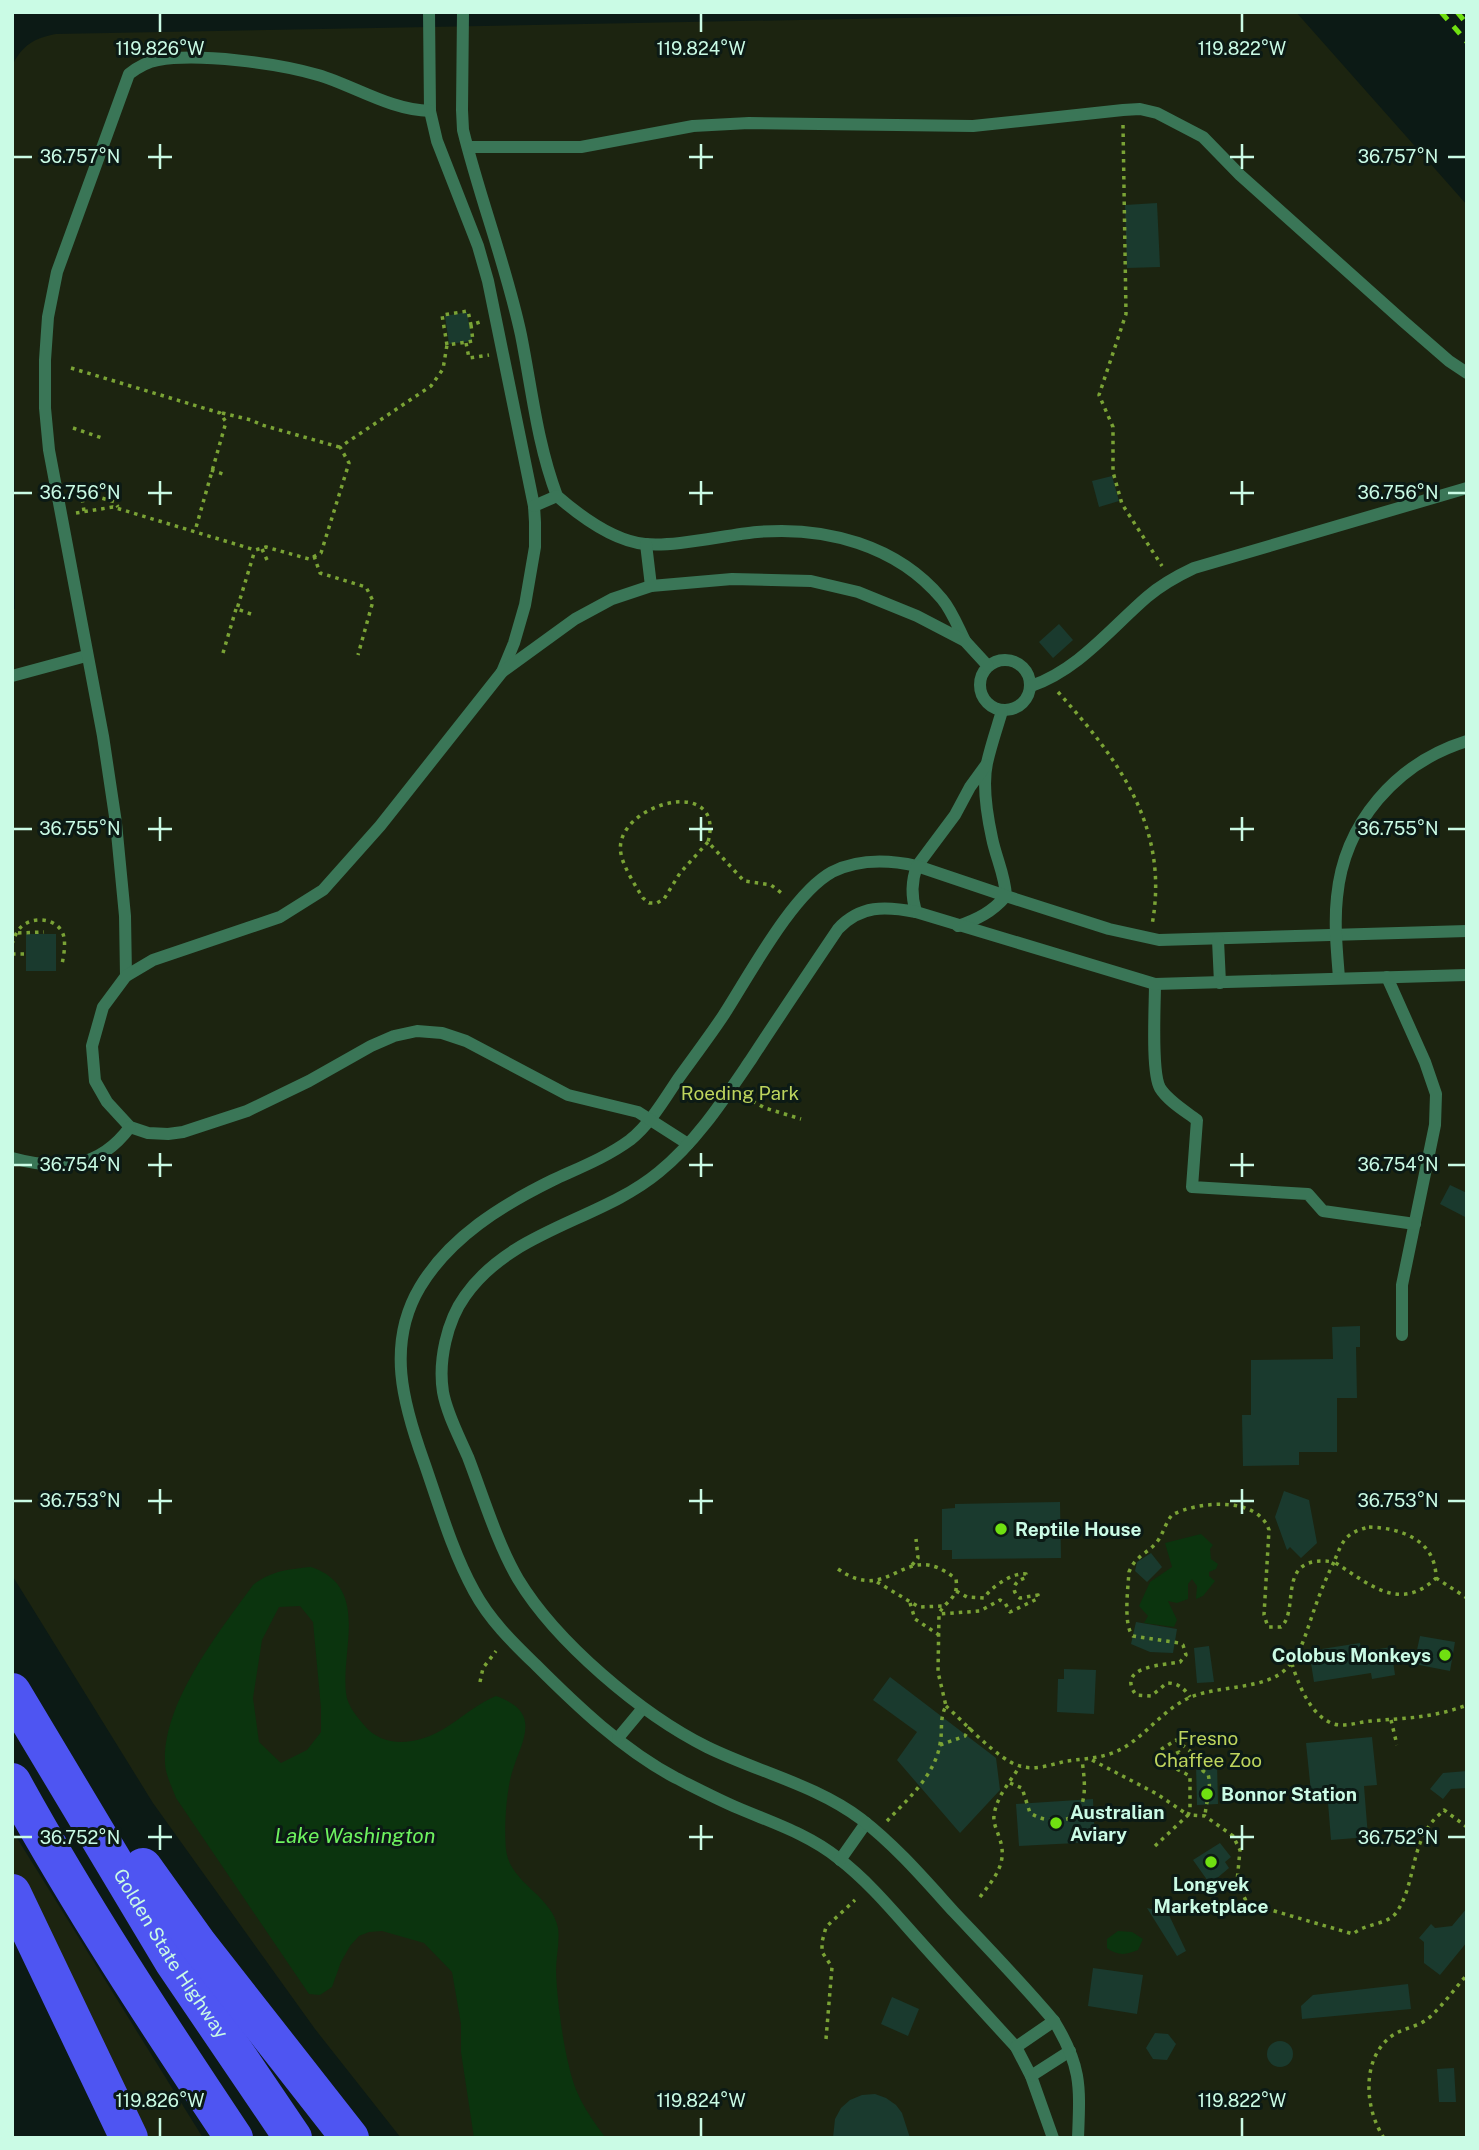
<svg xmlns="http://www.w3.org/2000/svg" width="1479" height="2150" font-family="'Public Sans',sans-serif">
  <rect width="100%" height="100%" fill="#0c1a15"/>
  <g fill="#1c2410">
    <path d="M1219,12H1296L1467,205V2138H401L315,2029L153,1803L12,1575V610L15,609L13,64C23,45 34,38 56,34Z"/>
    <path d="M12,1830L203,2138H136L12,1888Z"/>
  </g>
  <g fill="#0b340e" fill-rule="evenodd">
    <path d="M1201,1534L1213,1545L1210,1549L1211,1559L1218,1564L1216,1569L1209,1572V1576L1215,1581L1203,1596L1196,1599L1197,1586L1192,1579L1188,1584V1599L1177,1603L1168,1601L1177,1620L1174,1627L1144,1623L1148,1616L1139,1606L1150,1582L1172,1567L1165,1543Z"/>
    <path d="M311,1567C370,1587 341,1648 346,1693C347,1705 357,1717 364,1725C376,1740 394,1744 412,1741C446,1736 466,1708 496,1696C547,1714 518,1744 510,1780C506,1800 504,1828 506,1849C509,1883 552,1895 558,1928C560,1942 556,1957 556,1971C557,2002 565,2064 577,2092C584,2108 595,2124 606,2138H474L461,2052V2024L452,1972L424,1943L382,1931L369,1932L359,1936L350,1946L341,1962L332,1987L320,1995L309,1994L176,1798C172,1787 165,1774 165,1762C163,1702 219,1632 253,1585C271,1571 289,1569 311,1567ZM300,1606L313,1622L321,1708V1732L307,1750L281,1763L259,1742L253,1698L262,1640L279,1607Z"/>
    <path d="M1118,1931L1132,1932L1143,1939L1138,1950C1126,1955 1118,1956 1107,1948V1939Z"/>
  </g>
  <g fill="#1a3a2e">
    <path d="M1157,203L1160,267L1127,268L1125,205Z"/>
    <path d="M467,312L472,341L449,344L445,316Z"/>
    <path d="M1112,476L1119,501L1099,507L1092,481Z"/>
    <path d="M1059,624L1073,640L1053,658L1039,642Z"/>
    <rect x="26" y="934" width="30" height="37"/>
    <path d="M1450,1185L1467,1193V1218L1440,1204Z"/>
    <path d="M1360,1326V1347H1356L1357,1398H1337V1452H1299V1465L1243,1466L1242,1415H1251V1360L1333,1359L1332,1327Z"/>
    <path d="M1284,1491L1309,1500L1317,1543L1301,1558L1290,1547L1287,1550L1275,1517Z"/>
    <path d="M1060,1502L1061,1558L952,1559V1550H942V1509L955,1508V1504Z"/>
    <path d="M1151,1553L1162,1567L1147,1582L1135,1571L1137,1562Z"/>
    <path d="M1136,1622L1177,1629L1173,1653L1150,1652L1131,1644Z"/>
    <path d="M1420,1636L1455,1642L1450,1671L1414,1664Z"/>
    <path d="M1360,1643L1362,1652L1391,1647L1395,1675L1372,1679L1371,1673L1314,1682L1309,1651Z"/>
    <path d="M1209,1646L1214,1682L1197,1683L1194,1648Z"/>
    <path d="M1064,1669L1096,1670L1094,1714L1057,1712L1058,1679H1064Z"/>
    <path d="M890,1677L996,1758L1000,1790L960,1833L897,1760L917,1732L873,1700Z"/>
    <path d="M1372,1737L1377,1785L1364,1786L1368,1837L1331,1840L1327,1790L1311,1792L1306,1743Z"/>
    <path d="M1217,1763L1218,1804L1197,1805L1196,1764Z"/>
    <path d="M1467,1771V1788L1451,1789L1443,1799L1430,1789L1443,1773Z"/>
    <path d="M1093,1799L1095,1842L1019,1846L1016,1804Z"/>
    <path d="M1220,1843L1231,1857L1225,1862L1229,1868L1210,1884L1193,1860Z"/>
    <path d="M1147,1908L1168,1913L1186,1951L1177,1956Z"/>
    <path d="M1467,1908V1942L1440,1975L1424,1963V1942L1419,1938L1431,1924L1435,1928L1452,1926Z"/>
    <path d="M1093,1968L1143,1975L1137,2014L1088,2006Z"/>
    <path d="M1408,1984L1411,2009L1302,2019L1301,2006L1313,1995Z"/>
    <path d="M892,1997L919,2009L908,2036L881,2024Z"/>
    <path d="M1155,2033L1168,2034L1176,2044L1167,2060L1153,2059L1146,2048Z"/>
    <circle cx="1280" cy="2054" r="13"/>
    <path d="M1454,2068L1456,2102H1439L1437,2069Z"/>
    <path d="M875,2094L886,2098L896,2105L902,2113L910,2138H833L835,2119L841,2108L850,2100L862,2095Z"/>
  </g>
  <g fill="none" stroke-linecap="round" stroke-linejoin="round">
    <g stroke="#7aa335" stroke-width="3.5" stroke-dasharray="3.5 5" stroke-linecap="butt">
      <path d="M1123,125L1126,314L1099,395L1113,427V472L1122,504L1162,566"/>
      <path d="M471,325L473,341L447,345L442,315L468,311L471,325L480,322"/>
      <path d="M466,343L469,358L489,355"/>
      <path d="M71,368L220,413L226,422L195,531"/>
      <path d="M222,413L251,420L262,425L339,447"/>
      <path d="M73,428L102,438"/>
      <path d="M211,470L226,475"/>
      <path d="M84,511L82,498L95,496L115,502L118,507"/>
      <path d="M76,513L113,507L255,550L266,547L309,559L321,553L349,463L340,447L431,386L443,369L447,345"/>
      <path d="M262,549L268,562"/>
      <path d="M314,556L320,573L366,587L373,601L358,655"/>
      <path d="M251,614L237,609L255,550"/>
      <path d="M223,653L236,609"/>
      <path d="M1058,692C1119,760 1170,828 1152,925"/>
      <path d="M708,842L680,873L664,899L657,903H649L643,898C636,887 623,866 621,854C611,805 727,772 708,842L744,881L771,885L784,895"/>
      <path d="M18,933L44,932"/>
      <path d="M12,944C14,939 16,932 20,928C30,917 52,917 61,930C67,938 64,955 62,964"/>
      <path d="M12,954H24"/>
      <path d="M745,1097L765,1108L801,1119"/>
      <path d="M1369,1527C1401,1528 1436,1540 1436,1578C1399,1614 1367,1582 1334,1562C1343,1540 1345,1533 1369,1527Z"/>
      <path d="M912,1565L918,1558L916,1539"/>
      <path d="M838,1569C892,1607 903,1536 956,1579C959,1600 946,1599 939,1614"/>
      <path d="M1436,1578L1467,1598"/>
      <path d="M877,1582L919,1607L943,1606"/>
      <path d="M910,1603L915,1619L939,1635"/>
      <path d="M1292,1664C1298,1683 1309,1712 1329,1722C1342,1729 1357,1722 1371,1721C1406,1718 1433,1718 1467,1705"/>
      <path d="M480,1682L483,1668L496,1651"/>
      <path d="M946,1706C964,1722 999,1761 1020,1766C1036,1771 1052,1764 1067,1761C1089,1758 1109,1758 1128,1745C1150,1730 1167,1707 1191,1697C1220,1685 1266,1690 1287,1668C1301,1653 1305,1636 1312,1616C1318,1598 1325,1580 1334,1562C1274,1553 1301,1609 1281,1627H1268L1264,1615L1269,1530C1258,1496 1198,1501 1172,1515C1166,1522 1164,1531 1159,1539C1150,1553 1136,1554 1129,1572C1128,1588 1123,1626 1133,1636L1179,1643L1183,1645L1186,1655L1180,1662C1164,1665 1115,1666 1136,1695L1151,1696L1167,1683C1178,1683 1184,1688 1190,1697"/>
      <path d="M1391,1720L1397,1745"/>
      <path d="M940,1745L965,1736L970,1727"/>
      <path d="M1092,1760L1157,1794L1188,1815L1190,1810V1776L1169,1765L1182,1759L1179,1752L1167,1758L1160,1750L1176,1740L1200,1759L1203,1771L1208,1774C1212,1789 1206,1801 1205,1816"/>
      <path d="M1010,1783L1022,1788L1030,1813C1040,1819 1049,1821 1062,1820C1090,1817 1085,1782 1082,1760"/>
      <path d="M887,1821C908,1799 935,1775 940,1744C943,1730 939,1719 946,1706L938,1672L939,1614L980,1611L1000,1600L1005,1603L1010,1612L1037,1599L1038,1595L1020,1598C1009,1590 1015,1580 1026,1578V1574C1013,1572 991,1587 984,1598L967,1597L956,1591"/>
      <path d="M1155,1846L1188,1815L1205,1816L1233,1836L1240,1850L1237,1882L1247,1903L1353,1934C1366,1923 1387,1925 1396,1913C1414,1888 1411,1851 1429,1826C1433,1820 1439,1815 1444,1810L1467,1827"/>
      <path d="M980,1897C994,1878 1009,1863 999,1837C997,1830 993,1823 994,1816C996,1797 1010,1782 1020,1766"/>
      <path d="M826,2039L832,1967L822,1952V1942L826,1927L855,1900"/>
      <path d="M1384,2138C1364,2108 1361,2057 1393,2035C1405,2027 1420,2027 1431,2016C1444,2004 1455,1988 1467,1975"/>
    </g>
    <g stroke="#3a7657" stroke-width="12">
      <path d="M429,12L430,111L437,141L478,246L488,281L534,506L535,522V547L525,605L514,643L502,672"/>
      <path d="M463,12L462,110L463,130C480,199 506,265 521,335C532,390 537,443 557,496"/>
      <path d="M468,147H581L693,126L749,123L973,126L1123,110L1140,109L1157,113L1203,137L1240,175L1403,321L1449,361L1467,373"/>
      <path d="M534,506L557,496C580,516 614,541 645,544C676,547 725,535 757,532C825,526 897,545 942,599C952,611 958,627 965,641"/>
      <path d="M646,544L651,586"/>
      <circle cx="1005" cy="685" r="25"/>
      <path d="M12,676L86,656"/>
      <path d="M1031,686C1078,670 1110,629 1147,597C1161,585 1177,576 1194,568L1467,488"/>
      <path d="M1002,711C997,728 991,745 987,763C982,786 987,815 992,838C996,858 1005,875 1006,896L1109,929L1159,940L1467,931"/>
      <path d="M986,765L970,787L955,815L917,866C890,860 858,859 832,872C792,894 749,976 723,1016C709,1037 693,1058 678,1079C664,1100 650,1124 630,1140C607,1157 579,1168 553,1180C502,1205 450,1237 420,1287C386,1344 403,1404 424,1462C439,1505 452,1551 474,1591C489,1619 512,1642 535,1664C577,1706 623,1750 676,1778C696,1788 717,1799 738,1808C773,1823 808,1834 838,1858C868,1881 892,1910 917,1938C950,1975 983,2011 1016,2047L1031,2076L1053,2138"/>
      <path d="M916,912C911,896 911,882 917,866L1006,896C992,912 978,919 958,926"/>
      <path d="M1218,940L1220,983"/>
      <path d="M126,976L125,916L116,823L103,736L49,450L45,408V360L48,317L57,272L129,74C138,67 146,62 158,60C199,53 277,63 318,75C355,86 390,110 430,111"/>
      <path d="M1387,977L1425,1062L1436,1094L1435,1125L1402,1285V1335"/>
      <path d="M1339,978C1337,952 1334,924 1337,897C1344,823 1396,763 1467,741"/>
      <path d="M1155,984C1155,1006 1151,1072 1160,1088C1168,1101 1185,1111 1197,1120L1192,1187L1308,1194L1323,1211L1415,1224"/>
      <path d="M688,1144L638,1112L568,1095L466,1041L442,1033L417,1031L394,1036L371,1046L309,1081L247,1111L183,1132L168,1134L148,1133L130,1127L107,1102L95,1081L92,1046L103,1007L126,976L153,960L280,917L323,890L380,826L502,672L575,619L612,599L651,586L732,579L811,581L858,592L917,616L965,641L988,666"/>
      <path d="M12,1158C60,1171 99,1169 130,1127"/>
      <path d="M618,1738L643,1708"/>
      <path d="M840,1860L866,1823"/>
      <path d="M1016,2047L1054,2021"/>
      <path d="M1031,2076L1070,2051"/>
      <path d="M1078,2138C1080,2086 1082,2067 1054,2021C1022,1983 988,1948 954,1912C925,1880 896,1846 861,1819C816,1785 758,1772 707,1747C641,1714 556,1642 518,1579C497,1543 483,1496 468,1457C459,1436 447,1414 443,1392C438,1361 447,1321 465,1296C512,1229 600,1221 659,1172C697,1141 724,1099 752,1058C780,1015 809,972 838,929C860,905 885,906 916,912L1155,984L1467,975"/>
    </g>
    <g stroke="#4e55f2" stroke-width="38">
      <path id="s1" d="M12,1692L173,1961L293,2138"/>
      <path d="M12,1782C79,1904 156,2021 234,2138"/>
      <path d="M143,1867L198,1944L350,2138"/>
      <path d="M12,1893L129,2138"/>
    </g>
    <g stroke="#70e011" stroke-width="5" stroke-dasharray="10 9" stroke-linecap="butt">
      <path d="M1441,12L1467,42"/>
      <path d="M1457,12L1467,24"/>
    </g>
  </g>
  <path fill="none" stroke="#cafbe5" stroke-width="2.5" d="M160,14V32M701,14V32M1242,14V32M160,144V169M701,144V169M1242,144V169M14,157H32M148,157H172M689,157H713M1230,157H1254M1448,157H1465M160,481V505M701,481V505M1242,481V505M14,493H32M148,493H172M689,493H713M1230,493H1254M1448,493H1465M160,817V841M701,817V841M1242,817V841M14,829H32M148,829H172M689,829H713M1230,829H1254M1448,829H1465M160,1153V1177M701,1153V1177M1242,1153V1177M14,1165H32M148,1165H172M689,1165H713M1230,1165H1254M1448,1165H1465M160,1489V1514M701,1489V1514M1242,1489V1514M14,1501H32M148,1501H172M689,1501H713M1230,1501H1254M1448,1501H1465M160,1825V1850M701,1825V1850M1242,1825V1850M14,1837H32M148,1837H172M689,1837H713M1230,1837H1254M1448,1837H1465M160,2118V2136M701,2118V2136M1242,2118V2136"/>
  <g fill="#70e011" stroke="#0c1a15" stroke-width="2.5">
    <circle cx="1001" cy="1529" r="7"/>
    <circle cx="1445" cy="1655" r="7"/>
    <circle cx="1207" cy="1794" r="7"/>
    <circle cx="1056" cy="1823" r="7"/>
    <circle cx="1211" cy="1862" r="7"/>
  </g>
  <g text-anchor="middle" stroke-width="6" stroke-linejoin="round" paint-order="stroke">
    <g font-size="19" fill="#bdd45d" stroke="#0c1a15">
      <text x="740" y="1100">Roeding Park</text>
      <text x="1208" y="1745">Fresno<tspan x="1208" dy="22">Chaffee Zoo</tspan></text>
    </g>
    <g font-size="19" font-weight="bold" fill="#cafbe5" stroke="#0c1a15" text-anchor="start">
      <text x="1015" y="1536">Reptile House</text>
      <text x="1431" y="1662" text-anchor="end">Colobus Monkeys</text>
      <text x="1221" y="1801">Bonnor Station</text>
      <text x="1070" y="1819">Australian<tspan x="1070" dy="22">Aviary</tspan></text>
      <text x="1211" y="1891" text-anchor="middle">Longvek<tspan x="1211" dy="22">Marketplace</tspan></text>
    </g>
    <g font-size="19" fill="#cafbe5" stroke="#0c1a15">
      <text dy="7" stroke="none"><textPath href="#s1" startOffset="306">Golden State Highway</textPath></text>
    </g>
    <g font-size="21" font-style="italic" fill="#6ef35f" stroke="#0c1a15">
      <text x="355" y="1843">Lake Washington</text>
    </g>
  </g>
  <g font-size="18" text-anchor="middle" fill="#cafbe5" stroke="#0c1a15" stroke-width="6" stroke-linejoin="round" paint-order="stroke">
    <text x="160" y="55">119.826°W</text>
    <text x="701" y="55">119.824°W</text>
    <text x="1242" y="55">119.822°W</text>
    <text x="80" y="163">36.757°N</text>
    <text x="1398" y="163">36.757°N</text>
    <text x="80" y="499">36.756°N</text>
    <text x="1398" y="499">36.756°N</text>
    <text x="80" y="835">36.755°N</text>
    <text x="1398" y="835">36.755°N</text>
    <text x="80" y="1171">36.754°N</text>
    <text x="1398" y="1171">36.754°N</text>
    <text x="80" y="1507">36.753°N</text>
    <text x="1398" y="1507">36.753°N</text>
    <text x="80" y="1844">36.752°N</text>
    <text x="1398" y="1844">36.752°N</text>
    <text x="160" y="2107">119.826°W</text>
    <text x="701" y="2107">119.824°W</text>
    <text x="1242" y="2107">119.822°W</text>
  </g>
  <rect width="1479" height="2150" fill="none" stroke="#cafbe5" stroke-width="28"/>
</svg>
